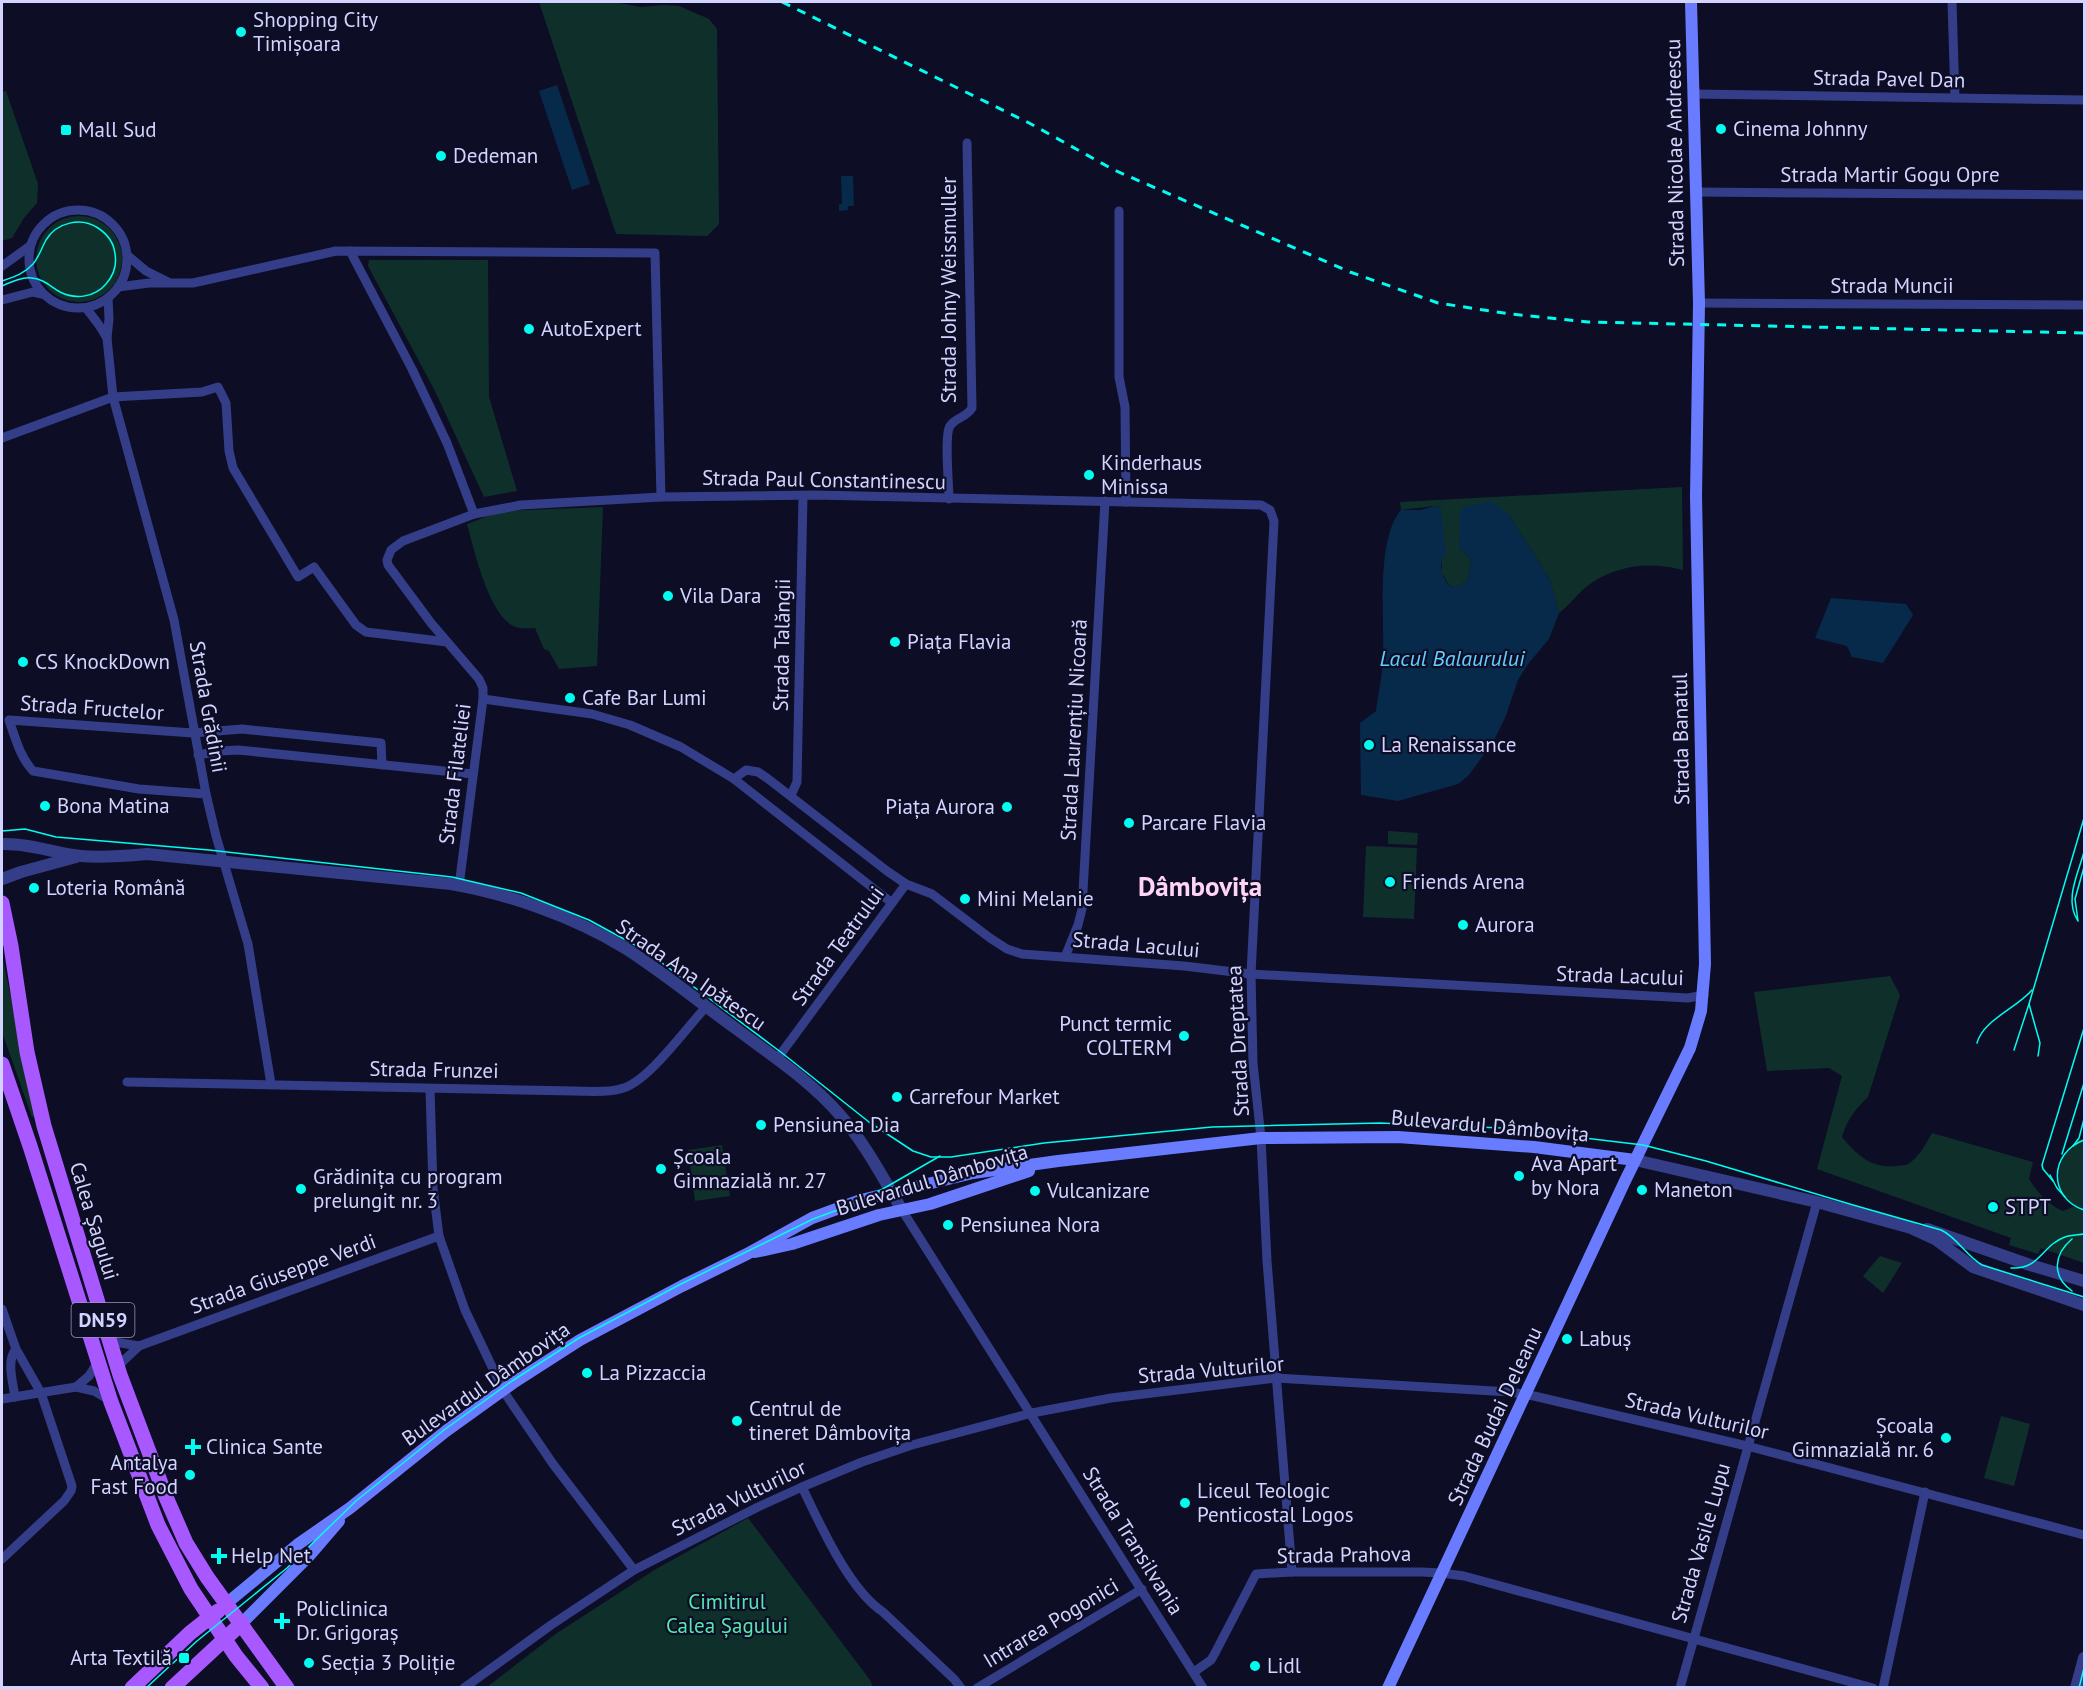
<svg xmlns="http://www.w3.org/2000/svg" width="2086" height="1689" font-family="'PT Sans',sans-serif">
  <rect width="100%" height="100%" fill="#0d0d26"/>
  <g fill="#0f302a">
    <path d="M539,2H614L640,7L663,5L679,6L709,19L717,29L719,224L707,236L616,234Z"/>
    <path d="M6,91L38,184L37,203L24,218L12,238L2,241V92Z"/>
    <circle cx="79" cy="259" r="43"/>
    <path d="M369,260H488L489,397L517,491L484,497L435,391L368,266Z"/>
    <path d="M1682,487L1683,570C1648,561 1615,565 1586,587C1576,595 1569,606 1559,613L1550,580L1509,515L1459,548L1471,560L1468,579L1461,585L1450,587L1442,573L1441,508L1434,506L1401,510L1400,502Z"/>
    <path d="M603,507L597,666L559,669L549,651L544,649L535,628C529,628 521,629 516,627C489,618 474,549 467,524L501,511Z"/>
    <path d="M1388,831L1418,833L1417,845L1388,844Z"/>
    <path d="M1366,846L1417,848L1414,919L1363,917Z"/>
    <path d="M2,955L36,1116L32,1117L2,1032Z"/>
    <path d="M1890,976L1900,995L1868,1097C1855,1109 1847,1120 1842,1137C1857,1155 1871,1169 1897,1166C1901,1165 1906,1166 1910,1163C1920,1155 1926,1144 1932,1133L2033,1162L2029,1179C2038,1193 2048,1205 2063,1211L2075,1206L2060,1192C2057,1166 2060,1158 2078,1140L2084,1139V1263L2041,1248L2038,1254L2009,1245L2011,1238L1817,1169L1842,1076L1829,1068L1767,1071L1754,992Z"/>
    <path d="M722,1145L730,1196L695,1201L688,1150Z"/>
    <path d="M1880,1256L1902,1263L1883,1293L1863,1276Z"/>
    <path d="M2001,1416L2030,1424L2014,1486L1984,1478Z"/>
    <path d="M748,1518L870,1680L873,1687H487L557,1633L656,1569Z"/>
  </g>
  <g fill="#082a4a">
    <path d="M557,85L590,184L572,190L539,91Z"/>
    <path d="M841,176H853L854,206H848V210L839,211V204H842Z"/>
    <path d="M1491,501L1509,515L1550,580L1559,613L1549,639L1528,664L1518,680L1505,718L1493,742L1469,775L1458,784L1398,801L1361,795L1360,723L1376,711C1378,695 1382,677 1383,660C1385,620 1375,541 1401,510H1421L1434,506L1441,508L1446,553C1437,564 1442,577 1450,587L1461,585L1468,579L1471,560L1459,548L1460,512L1464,507Z"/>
    <path d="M1831,598L1906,604L1913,615L1883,663L1852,657L1847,646L1815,638Z"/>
  </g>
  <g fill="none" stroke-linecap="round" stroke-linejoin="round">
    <g stroke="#343e88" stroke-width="9">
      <path d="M1952,2L1955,98"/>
      <path d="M1693,94L2084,100"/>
      <path d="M1696,192L2084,195"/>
      <circle cx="78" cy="259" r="49"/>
      <path d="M1119,211V377L1125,407L1126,502"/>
      <path d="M350,251L412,369L447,443L474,514"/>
      <path d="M127,255L146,271L168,282"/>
      <path d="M2,266L30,246"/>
      <path d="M118,287L149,283H193L336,251L655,253L661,497"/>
      <path d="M108,298L109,319L107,338L113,397L174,620L206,794L216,836L248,944L271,1084"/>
      <path d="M2,300L33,292L42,294"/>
      <path d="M1699,303L2084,305"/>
      <path d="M86,308L99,325L107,338"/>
      <path d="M2,438L113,397L202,392L218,387L226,403L229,451L233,468L298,577L314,567L356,625L366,632L447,642"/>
      <path d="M949,499C949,485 944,435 950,426C956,417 966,418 972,408L967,143"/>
      <path d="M483,699L592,714L630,725L681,747L734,779L892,903"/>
      <path d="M198,755L221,751L238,750L473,774"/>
      <path d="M734,779L746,770L758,772L767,778L887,871L906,884L932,894L990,938L1007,949L1022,954L1184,966L1251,974L1688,998L1704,995"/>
      <path d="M206,794L139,789L33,771C20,757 15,737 9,720L193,733L242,729L381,743L382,765"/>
      <path d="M791,795L797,782L803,496"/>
      <path d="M459,886L483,699V688L479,679L431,623L388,565L387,560L391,550L403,541L474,514L521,505L661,497L814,495L1261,505L1270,510L1274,521L1251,974L1253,1063L1261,1138L1267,1261L1292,1572"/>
      <path d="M1065,957L1078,925L1082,909L1105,501"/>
      <path d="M777,1059L906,884"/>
      <path d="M127,1082L574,1091C589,1091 606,1093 620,1089C647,1084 686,1028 706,1007"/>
      <path d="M430,1089L433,1188L439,1236L465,1310L504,1392L553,1464L634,1570"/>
      <path d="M902,1210L1203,1688"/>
      <path d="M2,1309L16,1349L41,1393L72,1486L71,1491L64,1501L2,1559"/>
      <path d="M109,1341L139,1346"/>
      <path d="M117,1367L139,1346L439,1236"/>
      <path d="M76,1387L89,1376L98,1362"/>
      <path d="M15,1397C13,1383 6,1360 16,1349"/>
      <path d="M2,1399L76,1387L94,1391L109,1400"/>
      <path d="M802,1487C820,1524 849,1590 883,1612L954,1679L961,1688"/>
      <path d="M1194,1672L1211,1660L1215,1653L1256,1574L1292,1572H1421L1442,1573L1464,1576L1873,1688"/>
      <path d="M464,1688L551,1625L634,1570L758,1507L802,1487L862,1462L912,1445L1032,1413L1111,1398L1276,1378L1510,1392L1534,1396L1747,1446L2084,1535"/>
      <path d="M977,1688L1142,1589"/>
      <path d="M1680,1688L1817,1202"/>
      <path d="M1883,1688L1925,1492"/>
    </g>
    <g stroke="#343e88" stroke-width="12">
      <path d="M2,844C29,843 54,853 81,856C103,858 125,856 147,854L451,884C509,894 574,917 625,948C663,972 699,1002 735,1028C771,1055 811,1081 840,1115C865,1143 883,1178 902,1210"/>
      <path d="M2,879L21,872L76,857"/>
      <path d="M1635,1160L1817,1202L1911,1228L1935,1239L1973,1267L2084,1305"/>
      <path d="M1927,1229L2030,1265L2084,1281"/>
      <path d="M2076,1688L2084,1658"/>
    </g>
    <g stroke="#697cff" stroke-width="12">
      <path d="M755,1252L792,1244L879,1215L930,1204L1029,1171"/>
      <path d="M227,1603L297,1545L350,1508L446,1431L513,1383L580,1340L682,1286L747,1254L812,1218L861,1200L973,1173L1058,1161L1261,1138L1398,1137L1534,1147L1635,1160"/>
      <path d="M242,1623L308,1557L339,1521"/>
      <path d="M1388,1688L1625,1181L1690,1048L1701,1011L1705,964L1696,496L1699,303L1691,2"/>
    </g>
    <g stroke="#a759ff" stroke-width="15">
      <path d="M2,903L11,946L27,1052L44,1126L120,1375L166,1497L186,1543L207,1577L287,1688"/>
      <path d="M2,1064L30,1146L111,1402L158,1525L191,1589L236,1656L262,1688"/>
      <path d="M132,1688L190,1633L218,1611"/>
      <path d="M172,1688L242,1623"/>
    </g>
    <g stroke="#00fdef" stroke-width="1.5">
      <path d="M2,281C14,277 24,274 33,264C39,257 42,247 46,240C57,222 81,217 98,228C107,234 114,243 115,254C117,265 113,276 106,284C95,297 76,300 60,292C51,287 44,279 32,278C22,277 11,282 2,286"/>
      <path d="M2,831L25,829L56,837L209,850L452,877L521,893L589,920L646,951L782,1053L869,1122L913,1151L931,1157H951L1044,1143L1212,1127L1380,1123L1502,1128L1643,1145L1706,1161L1853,1205L1941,1230C1957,1237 1966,1256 1982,1265L2084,1297"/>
      <path d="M2084,852C2078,874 2064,900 2078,921L2075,899L2084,867"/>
      <path d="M1977,1043C1983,1020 2017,1008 2032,990"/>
      <path d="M2014,1050L2029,1004"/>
      <path d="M2038,1056L2040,1043L2029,1004L2084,818"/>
      <path d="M2084,1140C2049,1153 2048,1198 2084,1210"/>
      <path d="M2073,1146L2079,1138L2084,1119"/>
      <path d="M2062,1154L2084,1083"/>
      <path d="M2050,1175L2057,1188L2065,1197"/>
      <path d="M2053,1181L2043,1169L2042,1165L2084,1028"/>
      <path d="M2011,1268C2040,1270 2042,1245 2065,1237C2071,1235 2078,1235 2084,1234"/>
      <path d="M2072,1291C2051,1276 2054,1254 2072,1239"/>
      <path d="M146,1688L197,1641L287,1568L356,1501L444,1430L512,1381L579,1338L681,1284L813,1219L862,1201L940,1156"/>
      <path d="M2079,1688L2084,1668"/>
    </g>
    <path stroke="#00fdef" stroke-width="3" stroke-dasharray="9 8" stroke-linecap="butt" d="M782,2L1031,124L1114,170L1350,272L1438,303L1510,314L1588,322L2084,333"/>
  </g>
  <g fill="#00fdef" stroke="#0d0d26" stroke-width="2">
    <circle cx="241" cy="32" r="6"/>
    <circle cx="1721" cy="129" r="6"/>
    <rect x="60" y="124" width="12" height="12" rx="3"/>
    <circle cx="441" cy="156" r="6"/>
    <circle cx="529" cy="329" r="6"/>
    <circle cx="1089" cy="475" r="6"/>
    <circle cx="668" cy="596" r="6"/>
    <circle cx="895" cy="642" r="6"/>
    <circle cx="23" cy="662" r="6"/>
    <circle cx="570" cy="698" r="6"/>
    <circle cx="1369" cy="745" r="6"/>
    <circle cx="45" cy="806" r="6"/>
    <circle cx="1007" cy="807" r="6"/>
    <circle cx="1129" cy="823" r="6"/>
    <circle cx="1390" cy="882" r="6"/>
    <circle cx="34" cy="888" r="6"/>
    <circle cx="965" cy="899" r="6"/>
    <circle cx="1463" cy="925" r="6"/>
    <circle cx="1184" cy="1036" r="6"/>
    <circle cx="897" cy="1097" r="6"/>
    <circle cx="761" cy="1125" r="6"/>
    <circle cx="661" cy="1169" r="6"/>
    <circle cx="1519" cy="1176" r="6"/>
    <circle cx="301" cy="1189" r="6"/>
    <circle cx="1642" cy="1190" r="6"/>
    <circle cx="1035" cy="1191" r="6"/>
    <circle cx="1993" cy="1207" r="6"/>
    <circle cx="948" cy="1225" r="6"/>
    <circle cx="1567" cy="1339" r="6"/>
    <circle cx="587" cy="1373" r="6"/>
    <circle cx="737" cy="1421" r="6"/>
    <circle cx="1946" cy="1438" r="6"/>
    <path d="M190 1438h6v6h6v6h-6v6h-6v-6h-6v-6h6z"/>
    <circle cx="190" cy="1475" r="6"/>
    <circle cx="1185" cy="1503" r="6"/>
    <path d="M216 1547h6v6h6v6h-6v6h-6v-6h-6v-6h6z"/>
    <path d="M279 1612h6v6h6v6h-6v6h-6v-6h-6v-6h6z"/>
    <rect x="178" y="1652" width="12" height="12" rx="3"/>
    <circle cx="309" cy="1663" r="6"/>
    <circle cx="1255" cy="1666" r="6"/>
  </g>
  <g text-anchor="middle" stroke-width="4.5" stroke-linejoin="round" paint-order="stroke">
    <rect fill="#0d0d26" stroke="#9798be" stroke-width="1.5" x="71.5" y="1303" width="63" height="34" rx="4.5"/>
    <g font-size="20" font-weight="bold" fill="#d2d4ff">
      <text x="103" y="1327">DN59</text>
    </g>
    <g font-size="21" fill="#d2d4ff" stroke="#0d0d26" text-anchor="start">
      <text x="253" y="27">Shopping City<tspan x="253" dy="24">Timișoara</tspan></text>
      <text x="1733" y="136">Cinema Johnny</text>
      <text x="78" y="137">Mall Sud</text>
      <text x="453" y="163">Dedeman</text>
      <text x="541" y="336">AutoExpert</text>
      <text x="1101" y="470">Kinderhaus<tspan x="1101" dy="24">Minissa</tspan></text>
      <text x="680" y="603">Vila Dara</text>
      <text x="907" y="649">Piața Flavia</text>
      <text x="35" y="669">CS KnockDown</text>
      <text x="582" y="705">Cafe Bar Lumi</text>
      <text x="1381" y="752">La Renaissance</text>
      <text x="57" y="813">Bona Matina</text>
      <text x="995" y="814" text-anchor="end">Piața Aurora</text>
      <text x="1141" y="830">Parcare Flavia</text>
      <text x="1402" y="889">Friends Arena</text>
      <text x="46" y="895">Loteria Română</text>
      <text x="977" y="906">Mini Melanie</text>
      <text x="1475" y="932">Aurora</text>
      <text x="1172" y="1031" text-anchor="end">Punct termic<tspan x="1172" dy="24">COLTERM</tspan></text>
      <text x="909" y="1104">Carrefour Market</text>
      <text x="773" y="1132">Pensiunea Dia</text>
      <text x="673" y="1164">Școala<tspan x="673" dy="24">Gimnazială nr. 27</tspan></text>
      <text x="1531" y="1171">Ava Apart<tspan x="1531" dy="24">by Nora</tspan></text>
      <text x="313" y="1184">Grădinița cu program<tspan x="313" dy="24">prelungit nr. 3</tspan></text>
      <text x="1654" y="1197">Maneton</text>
      <text x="1047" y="1198">Vulcanizare</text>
      <text x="2005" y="1214">STPT</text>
      <text x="960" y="1232">Pensiunea Nora</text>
      <text x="1579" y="1346">Labuș</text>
      <text x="599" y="1380">La Pizzaccia</text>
      <text x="749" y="1416">Centrul de<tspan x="749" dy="24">tineret Dâmbovița</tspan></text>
      <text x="1934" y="1433" text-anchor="end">Școala<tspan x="1934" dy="24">Gimnazială nr. 6</tspan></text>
      <text x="206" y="1454">Clinica Sante</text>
      <text x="178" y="1470" text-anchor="end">Antalya<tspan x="178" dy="24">Fast Food</tspan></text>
      <text x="1197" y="1498">Liceul Teologic<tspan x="1197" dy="24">Penticostal Logos</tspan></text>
      <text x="231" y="1563">Help Net</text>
      <text x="296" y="1616">Policlinica<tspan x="296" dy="24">Dr. Grigoraș</tspan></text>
      <text x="172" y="1665" text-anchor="end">Arta Textilă</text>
      <text x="321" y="1670">Secția 3 Poliție</text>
      <text x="1267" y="1673">Lidl</text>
    </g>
    <g font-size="21" fill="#d2d4ff" stroke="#0d0d26">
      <text transform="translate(1889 79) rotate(1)" y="7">Strada Pavel Dan</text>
      <text transform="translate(1675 153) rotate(-91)" y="7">Strada Nicolae Andreescu</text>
      <text x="1890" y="182">Strada Martir Gogu Opre</text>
      <text x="1892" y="293">Strada Muncii</text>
      <text transform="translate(949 290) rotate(-90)" y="7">Strada Johny Weissmuller</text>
      <text transform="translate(824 480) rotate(1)" y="7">Strada Paul Constantinescu</text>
      <text transform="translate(782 645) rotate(-89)" y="7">Strada Talăngii</text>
      <text transform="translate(208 707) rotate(80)" y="7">Strada Grădinii</text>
      <text transform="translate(92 708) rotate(4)" y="7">Strada Fructelor</text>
      <text transform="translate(1074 730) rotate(-87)" y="7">Strada Laurențiu Nicoară</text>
      <text transform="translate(1681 739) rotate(-91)" y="7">Strada Banatul</text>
      <text transform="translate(455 774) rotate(-83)" y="7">Strada Filateliei</text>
      <text transform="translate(1136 945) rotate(5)" y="7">Strada Lacului</text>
      <text transform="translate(838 946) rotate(-54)" y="7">Strada Teatrului</text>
      <text transform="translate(691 975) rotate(35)" y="7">Strada Ana Ipătescu</text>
      <text transform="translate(1620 976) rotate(2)" y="7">Strada Lacului</text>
      <text transform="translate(1238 1041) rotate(-93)" y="7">Strada Dreptatea</text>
      <text transform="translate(434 1070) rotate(1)" y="7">Strada Frunzei</text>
      <text transform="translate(1490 1126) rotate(5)" y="7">Bulevardul Dâmbovița</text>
      <text transform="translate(932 1180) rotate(-17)" y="7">Bulevardul Dâmbovița</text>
      <text transform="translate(94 1221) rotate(73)" y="7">Calea Șagului</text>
      <text transform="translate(283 1274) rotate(-20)" y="7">Strada Giuseppe Verdi</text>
      <text transform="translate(1211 1370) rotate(-5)" y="7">Strada Vulturilor</text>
      <text transform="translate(486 1384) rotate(-35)" y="7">Bulevardul Dâmbovița</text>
      <text transform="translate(1495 1416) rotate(-65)" y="7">Strada Budai Deleanu</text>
      <text transform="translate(1697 1416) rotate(13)" y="7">Strada Vulturilor</text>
      <text transform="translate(739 1498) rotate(-26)" y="7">Strada Vulturilor</text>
      <text transform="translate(1133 1541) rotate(58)" y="7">Strada Transilvania</text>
      <text transform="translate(1701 1543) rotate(-74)" y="7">Strada Vasile Lupu</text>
      <text transform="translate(1344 1555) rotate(-1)" y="7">Strada Prahova</text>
      <text transform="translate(1051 1623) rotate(-31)" y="7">Intrarea Pogonici</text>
    </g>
    <g font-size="21" fill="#54e8ac" stroke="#0d0d26">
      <text x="727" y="1609">Cimitirul<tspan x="727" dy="24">Calea Șagului</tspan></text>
    </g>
    <g font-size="22" font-style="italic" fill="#60ceff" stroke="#0d0d26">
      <text x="1452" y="666">Lacul Balaurului</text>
    </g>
    <g font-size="27" font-weight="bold" fill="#ffd4f6" stroke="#0d0d26">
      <text x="1200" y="896">Dâmbovița</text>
    </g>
  </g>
  <rect width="2086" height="1689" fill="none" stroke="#d2d4ff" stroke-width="6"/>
</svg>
